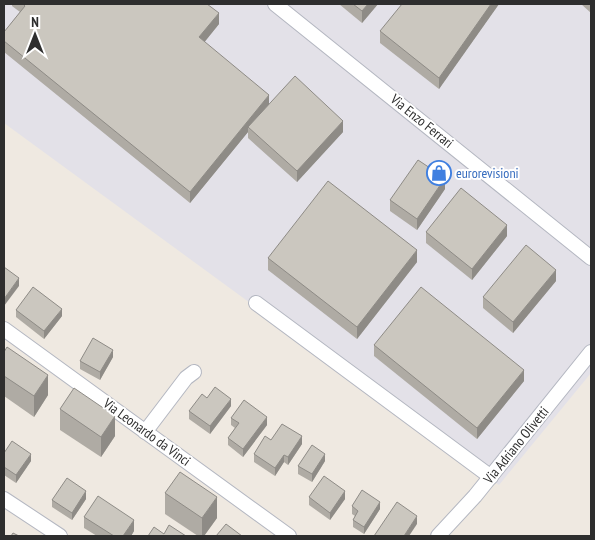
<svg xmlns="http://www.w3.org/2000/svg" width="595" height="540" font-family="'PT Sans Narrow',sans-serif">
  <rect width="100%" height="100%" fill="#efe9e1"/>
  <path fill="#e3e1e8" d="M4,4H591V373L499,485L4,123Z"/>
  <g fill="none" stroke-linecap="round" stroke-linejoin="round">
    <defs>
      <g id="minor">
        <path d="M275,4L591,258"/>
        <path d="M256,303L491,477"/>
        <path d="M4,329L289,536"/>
        <path d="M145,432L186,378L194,372"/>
        <path d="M4,499L60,536"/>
        <path d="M438,536L475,496L591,352"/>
      </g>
    </defs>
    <use href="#minor" stroke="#b4b7c1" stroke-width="16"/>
    <use href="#minor" stroke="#fff" stroke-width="14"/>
  </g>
  <g fill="#afaba4">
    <path d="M12,4H207L219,24L204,42L269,104L343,132L297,182L248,138V132L190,203L4,52V32L20,12L12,6Z"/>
    <path d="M339,4H378L362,23Z"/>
    <path d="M499,4L439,89L380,43V31Z"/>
    <path d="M581,4H591V13Z"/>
    <path d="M445,189L417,230L390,211V200Z"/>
    <path d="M426,232L507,236L472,280L426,243Z"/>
    <path d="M268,258L417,262L357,339L268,270Z"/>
    <path d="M556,281L513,333L483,308V297Z"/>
    <path d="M16,310L62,316L44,339L16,317Z"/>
    <path d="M374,345L524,381L477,439L374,356Z"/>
    <path d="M4,352L48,395L34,417L4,396Z"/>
    <path d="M113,357L100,380L80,369V361Z"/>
    <path d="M207,398L231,406L210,434L189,419V411Z"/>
    <path d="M60,409L115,436L101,457L60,430Z"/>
    <path d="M231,418L267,425L243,457L228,445V438L235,428L231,425Z"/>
    <path d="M271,440L302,444L288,465L284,462L275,476L254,462V454Z"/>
    <path d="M4,453L31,461L16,483L4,475Z"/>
    <path d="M325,461L312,482L298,474V466Z"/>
    <path d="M165,493L217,518L204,536H198L165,514Z"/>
    <path d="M309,497L345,499L330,520L309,505Z"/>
    <path d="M86,499L72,520L52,507V500Z"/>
    <path d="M352,506L380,509L364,534L353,527V520L355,516L352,514Z"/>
    <path d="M84,517L134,531L131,536H97L84,528Z"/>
  </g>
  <g fill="#8e8b86">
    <path d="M368,4H378L362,23V11Z"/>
    <path d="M491,4H499L439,89V78Z"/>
    <path d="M219,13V24L199,49V37Z"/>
    <path d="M269,95V106L248,127V132L190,203V192Z"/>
    <path d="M343,121V132L297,182V171Z"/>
    <path d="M445,178V189L417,230V219Z"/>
    <path d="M507,225V236L472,280V269Z"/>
    <path d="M417,250V262L357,339V327Z"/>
    <path d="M556,270V281L513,333V322Z"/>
    <path d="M19,278V286L4,306V299Z"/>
    <path d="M62,309V316L44,339V331Z"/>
    <path d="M113,350V357L100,380V372Z"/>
    <path d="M524,370V381L477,439V428Z"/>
    <path d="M48,375V395L34,417V396Z"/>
    <path d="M231,399V406L210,434V426Z"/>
    <path d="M115,416V436L101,457V437Z"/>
    <path d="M267,417V425L243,457V449Z"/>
    <path d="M302,436V444L288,465V457Z"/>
    <path d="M31,454V461L16,483V475Z"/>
    <path d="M325,454V461L312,482V474Z"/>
    <path d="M284,455V462L275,476V468Z"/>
    <path d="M86,491V499L72,520V513Z"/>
    <path d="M345,491V499L330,520V513Z"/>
    <path d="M217,497V518L204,536H202V518Z"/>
    <path d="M380,502V509L364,534V527Z"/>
    <path d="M417,516V524L409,536H404Z"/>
    <path d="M134,520V531L131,536H123Z"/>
  </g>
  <g fill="#cbc7bf" stroke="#8e8b86">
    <path d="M23,4H207L219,13L199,37L269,95L190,192L4,41V32L25,6Z"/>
    <path d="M353,4H368L362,11Z"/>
    <path d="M402,4H491L439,78L380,31Z"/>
    <path d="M295,76L343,121L297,171L248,127Z"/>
    <path d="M418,160L445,178L417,219L390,200Z"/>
    <path d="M328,181L417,250L357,327L268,258Z"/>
    <path d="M461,188L507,225L472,269L426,232Z"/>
    <path d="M526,245L556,270L513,322L483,297Z"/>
    <path d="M4,267L19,278L4,299Z"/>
    <path d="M33,287L62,309L44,331L16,310Z"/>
    <path d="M421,287L524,370L477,428L374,345Z"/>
    <path d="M93,338L113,350L100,372L80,361Z"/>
    <path d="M7,347L48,375L34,396L4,376V352Z"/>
    <path d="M215,387L231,399L210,426L189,411L202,394L207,398Z"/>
    <path d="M74,388L115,416L101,437L60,409Z"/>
    <path d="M244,400L267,417L243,449L228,438L239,423L231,418Z"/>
    <path d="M282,424L302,436L288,457L284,455L275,468L254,454L265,436L271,440Z"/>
    <path d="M12,441L31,454L16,475L4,467V453Z"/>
    <path d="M312,445L325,454L312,474L298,466Z"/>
    <path d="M180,472L217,497L202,518L165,493Z"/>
    <path d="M324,476L345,491L330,513L309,497Z"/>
    <path d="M67,478L86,491L72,513L52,500Z"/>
    <path d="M362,490L380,502L364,527L353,520L358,511L352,506Z"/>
    <path d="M98,496L134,520L123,536H114L84,517Z"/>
    <path d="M397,502L417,516L404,536H374Z"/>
    <path d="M226,524L242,536H216Z"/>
    <path d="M169,525L186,536H148L154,527L164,534Z"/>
    <path d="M13,533L19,536H11Z"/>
  </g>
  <defs>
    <symbol id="shop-ring" viewBox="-11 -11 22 22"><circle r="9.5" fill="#fff" stroke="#3f7fe0" stroke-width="1.5"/><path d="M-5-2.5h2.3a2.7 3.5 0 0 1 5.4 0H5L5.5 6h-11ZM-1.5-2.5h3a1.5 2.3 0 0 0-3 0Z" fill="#3f7fe0"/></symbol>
  </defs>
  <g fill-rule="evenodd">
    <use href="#shop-ring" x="425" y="159" width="28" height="28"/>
  </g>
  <g text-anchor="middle" stroke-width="4" stroke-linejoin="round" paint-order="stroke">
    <g font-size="14" fill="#2e2e2e" stroke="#fff">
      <text transform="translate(422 121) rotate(39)" y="5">Via Enzo Ferrari</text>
      <text transform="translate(147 432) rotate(36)" y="5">Via Leonardo da Vinci</text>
      <text transform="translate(516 445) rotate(-51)" y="5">Via Adriano Olivetti</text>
    </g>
    <g font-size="14" fill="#366cbe" stroke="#fff" text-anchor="start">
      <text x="456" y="178">eurorevisioni</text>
    </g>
  </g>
  <rect width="595" height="540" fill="none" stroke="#2e2e2e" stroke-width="10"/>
  <g transform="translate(35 35)" stroke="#ffffff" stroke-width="4" paint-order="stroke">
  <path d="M0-4L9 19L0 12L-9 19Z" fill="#2e2e2e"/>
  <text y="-8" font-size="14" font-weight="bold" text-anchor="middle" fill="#2e2e2e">N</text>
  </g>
</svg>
